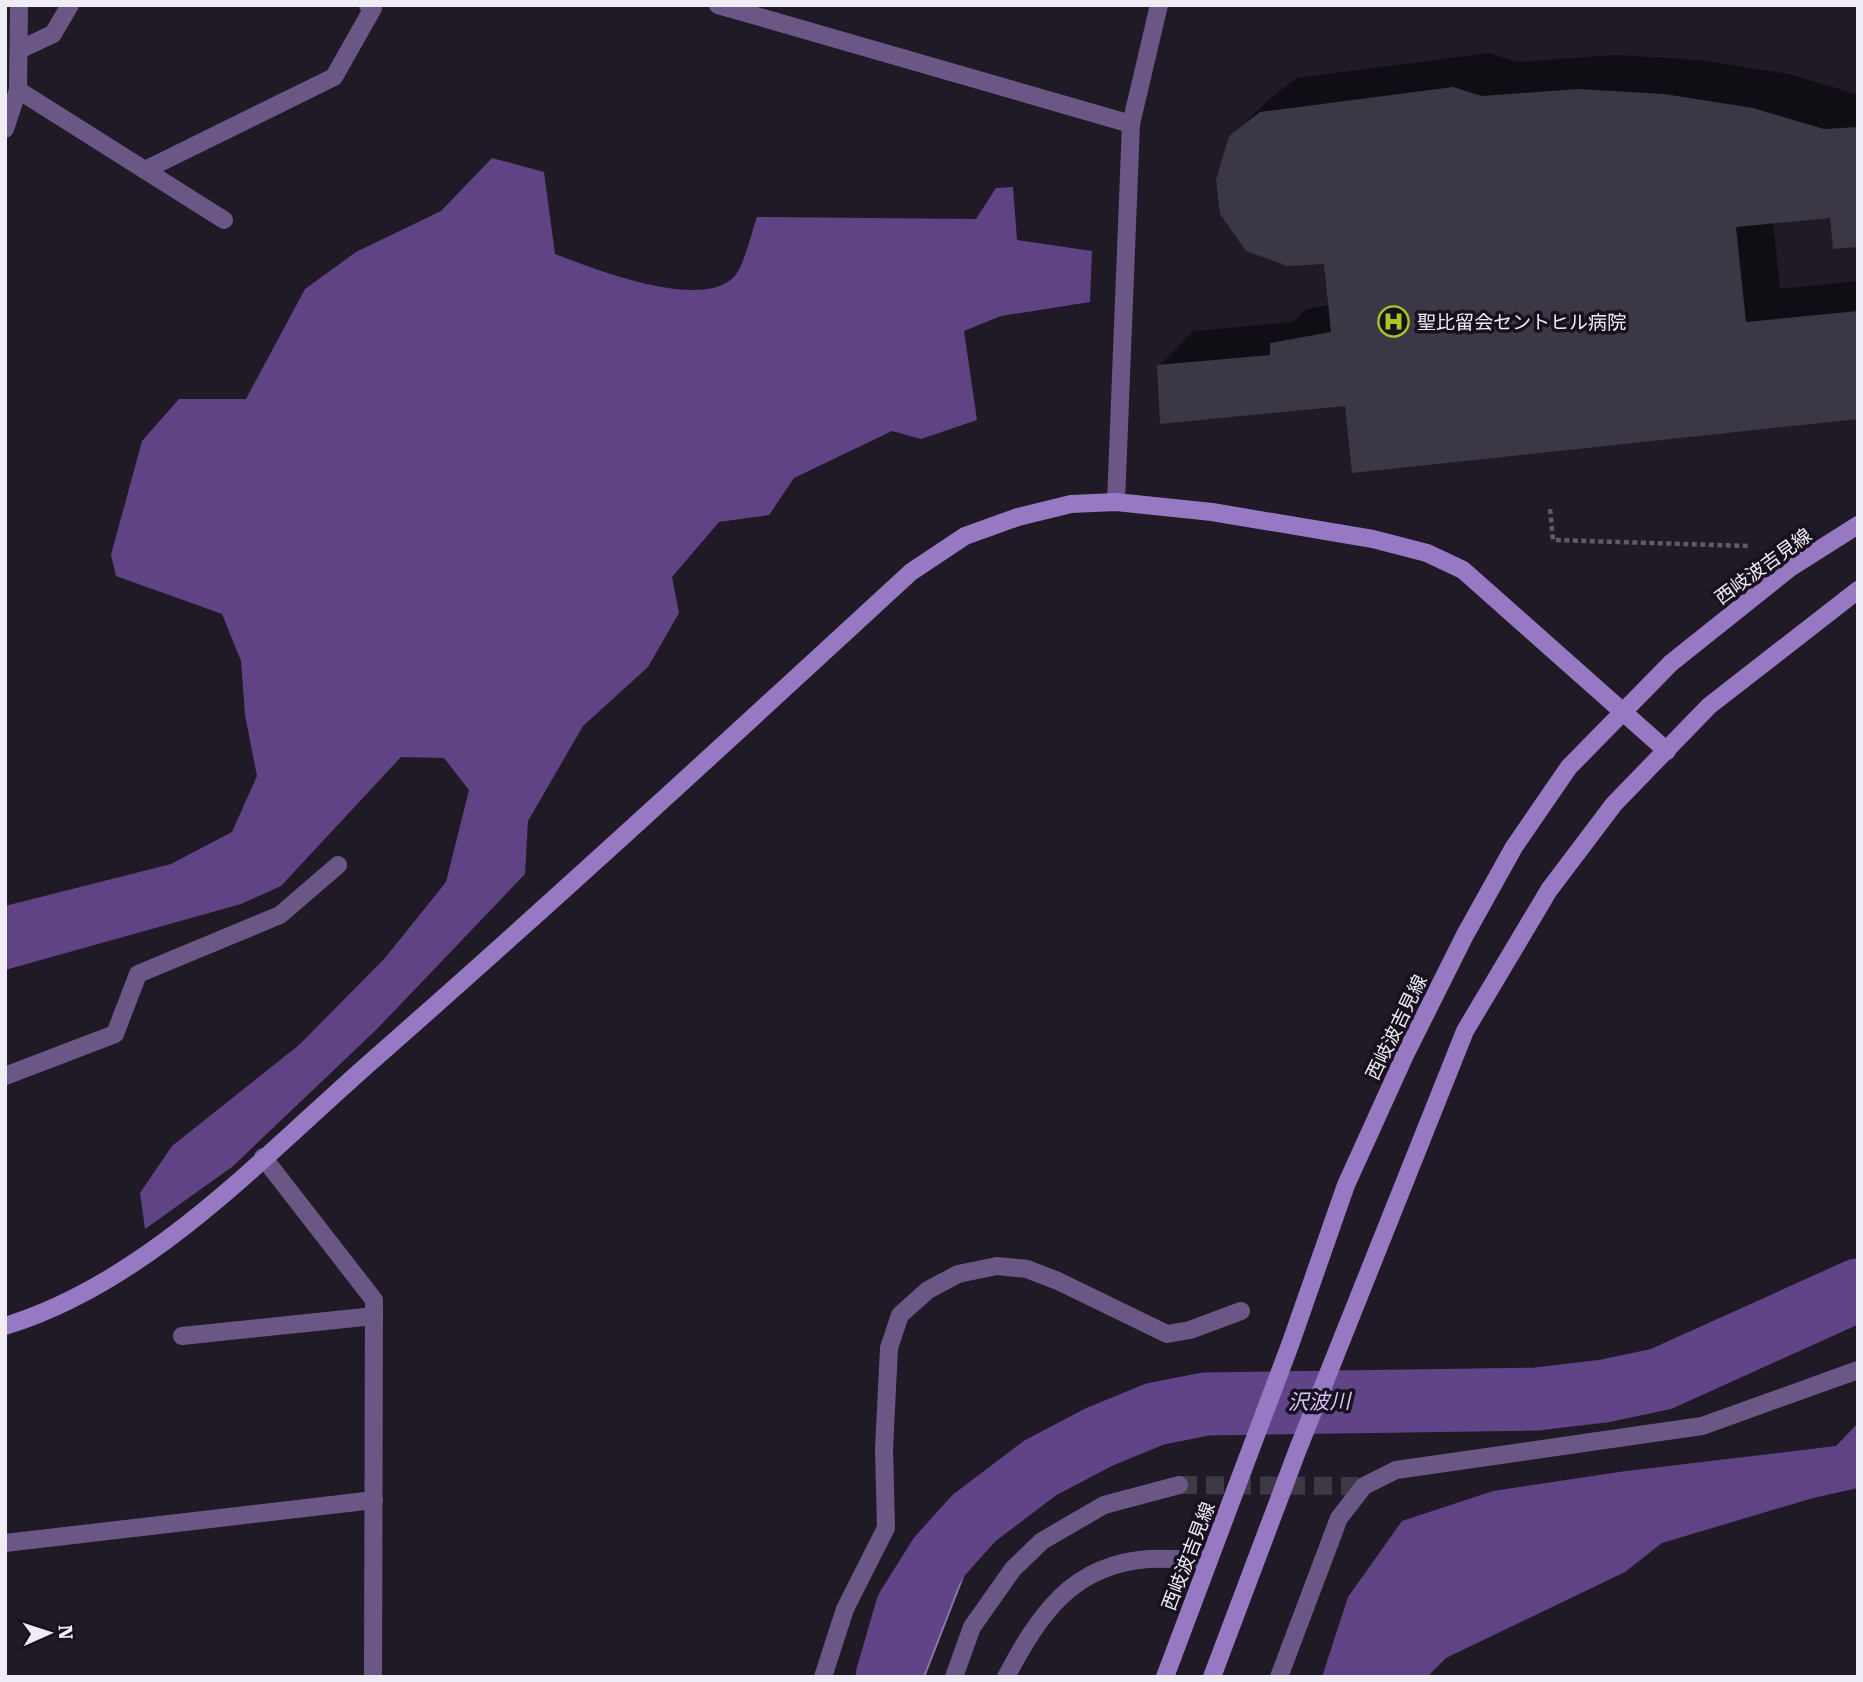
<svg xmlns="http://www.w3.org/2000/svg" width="1863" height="1682" font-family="'Roboto Serif','Noto Sans JP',serif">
  <rect width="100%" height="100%" fill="#1f1a26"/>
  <g fill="#604385">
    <path d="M492,158L544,172L555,254C592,268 708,315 737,273C746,258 751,234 757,217L976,219L996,188L1013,187L1017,240L1092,251L1090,302L1001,316L964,331L977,420L921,439L892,431L794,478L769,515L719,522L672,577L679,613L648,667L583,726L528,821L525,874L377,1029L232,1167L145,1229L140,1193L172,1146L299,1045L385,958L446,882L469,790L444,758L401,757L281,886L241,904L5,970V906L171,864L232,832L257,776L245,715L241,661L222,614L116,576L111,555L142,441L179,399H246L305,289L356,252L441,211Z"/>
    <path d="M1858,1423V1488L1813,1498L1662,1543L1625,1572L1446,1658L1427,1677H1322L1348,1597L1402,1521L1493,1491L1626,1471L1836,1446Z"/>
  </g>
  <path fill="#614487" stroke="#8c76a8" stroke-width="2" d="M974,1518L964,1574L924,1677H870L906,1583Z"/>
  <path fill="#0007" d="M1489,53L1517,62L1614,55L1699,60L1789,74L1858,95V245L1832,216L1773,222L1780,289L1858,281V417L1347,404L1159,366L1193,331L1293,322L1306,309L1330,305L1326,262L1231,137L1266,102L1296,78Z"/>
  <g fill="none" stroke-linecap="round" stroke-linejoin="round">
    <path stroke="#614487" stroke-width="63" d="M887,1677L907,1608L939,1557L974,1518L1040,1468L1099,1437L1155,1414L1206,1404L1537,1399L1604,1391L1661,1379L1858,1290"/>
  </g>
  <path fill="#3c3744" d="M1453,87L1482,96L1578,89L1664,94L1753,108L1824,129L1858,127V247L1833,249L1830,218L1736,227L1746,322L1858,311V419L1352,473L1345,406L1160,424L1157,365L1270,355V343L1331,332L1324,264L1287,266L1246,251L1220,214L1216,180L1229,136L1260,112Z"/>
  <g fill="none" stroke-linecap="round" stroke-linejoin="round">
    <path stroke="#3e3a45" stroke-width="18" stroke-dasharray="18 9" stroke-linecap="butt" d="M1179,1485L1364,1486"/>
    <path stroke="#5f5b66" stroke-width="4.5" stroke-dasharray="5 3.5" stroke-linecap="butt" d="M1550,509L1553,540L1749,546"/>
    <g stroke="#6a5786" stroke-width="18">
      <path d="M718,5L1131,124"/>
      <path d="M21,49L53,34L70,5"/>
      <path d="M18,90L224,220"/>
      <path d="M5,129L18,90L19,5"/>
      <path d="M145,170L334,77L373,8L368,5"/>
      <path d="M1116,502L1131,124L1159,5"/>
      <path d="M5,1076L115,1034L138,974L280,915L338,865"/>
      <path d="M263,1157L374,1300L373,1677"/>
      <path d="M182,1336L374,1316"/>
      <path d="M5,1543L374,1500"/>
      <path d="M823,1677L845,1609L886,1528L884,1449L889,1348L900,1315L928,1290L958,1274L997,1266L1027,1269L1058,1281L1167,1334L1190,1330L1241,1311"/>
      <path d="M954,1677L972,1627L1013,1569L1042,1541L1104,1505L1179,1485"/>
      <path d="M1006,1677C1039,1615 1072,1564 1149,1559C1169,1558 1189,1560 1209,1560"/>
      <path d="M1279,1677L1339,1518L1364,1486L1396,1470L1702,1426L1858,1370"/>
    </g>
    <g stroke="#9778c3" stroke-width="18">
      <path d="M5,1326C149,1282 262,1157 373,1060C555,900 733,736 911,572L965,536L1018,517L1071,504L1116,502L1212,512L1373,539L1427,553L1463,570L1667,751"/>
      <path d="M1165,1677L1290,1345L1346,1185L1405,1055L1465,935L1514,847L1569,767L1671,663L1790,568L1858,525"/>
      <path d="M1212,1677L1298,1449L1465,1031L1549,890L1614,804L1709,706L1858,590"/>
    </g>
  </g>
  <defs>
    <symbol id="hospital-ring" viewBox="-11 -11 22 22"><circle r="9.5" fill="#16111c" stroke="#a4c825" stroke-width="1.5"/><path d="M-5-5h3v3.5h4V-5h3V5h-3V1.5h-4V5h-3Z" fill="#a4c825"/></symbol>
  </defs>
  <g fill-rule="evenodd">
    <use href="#hospital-ring" x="1376" y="304" width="35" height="35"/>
  </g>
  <g text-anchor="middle" stroke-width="7" stroke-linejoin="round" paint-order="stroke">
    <g font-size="19" fill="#efecf5" stroke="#16111c" text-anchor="start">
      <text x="1417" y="329">聖比留会セントヒル病院</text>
    </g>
    <g font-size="19" fill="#efecf5" stroke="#16111c">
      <text transform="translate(1763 566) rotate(-36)" y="7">西岐波吉見線</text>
      <text transform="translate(1396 1027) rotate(-64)" y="7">西岐波吉見線</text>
      <text transform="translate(1188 1556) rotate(-69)" y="7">西岐波吉見線</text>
    </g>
    <g font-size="21" font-style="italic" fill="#d9c3fd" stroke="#16111c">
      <text transform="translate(1319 1402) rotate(-1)" y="7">沢波川</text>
    </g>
  </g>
  <rect width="1863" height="1682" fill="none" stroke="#efecf5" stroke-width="14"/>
  <g transform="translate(49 1633) rotate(87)" stroke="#16111c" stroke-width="5" paint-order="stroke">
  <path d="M0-5L12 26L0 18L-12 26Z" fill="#efecf5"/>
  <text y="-10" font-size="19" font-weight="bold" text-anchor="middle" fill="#efecf5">N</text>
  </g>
</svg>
